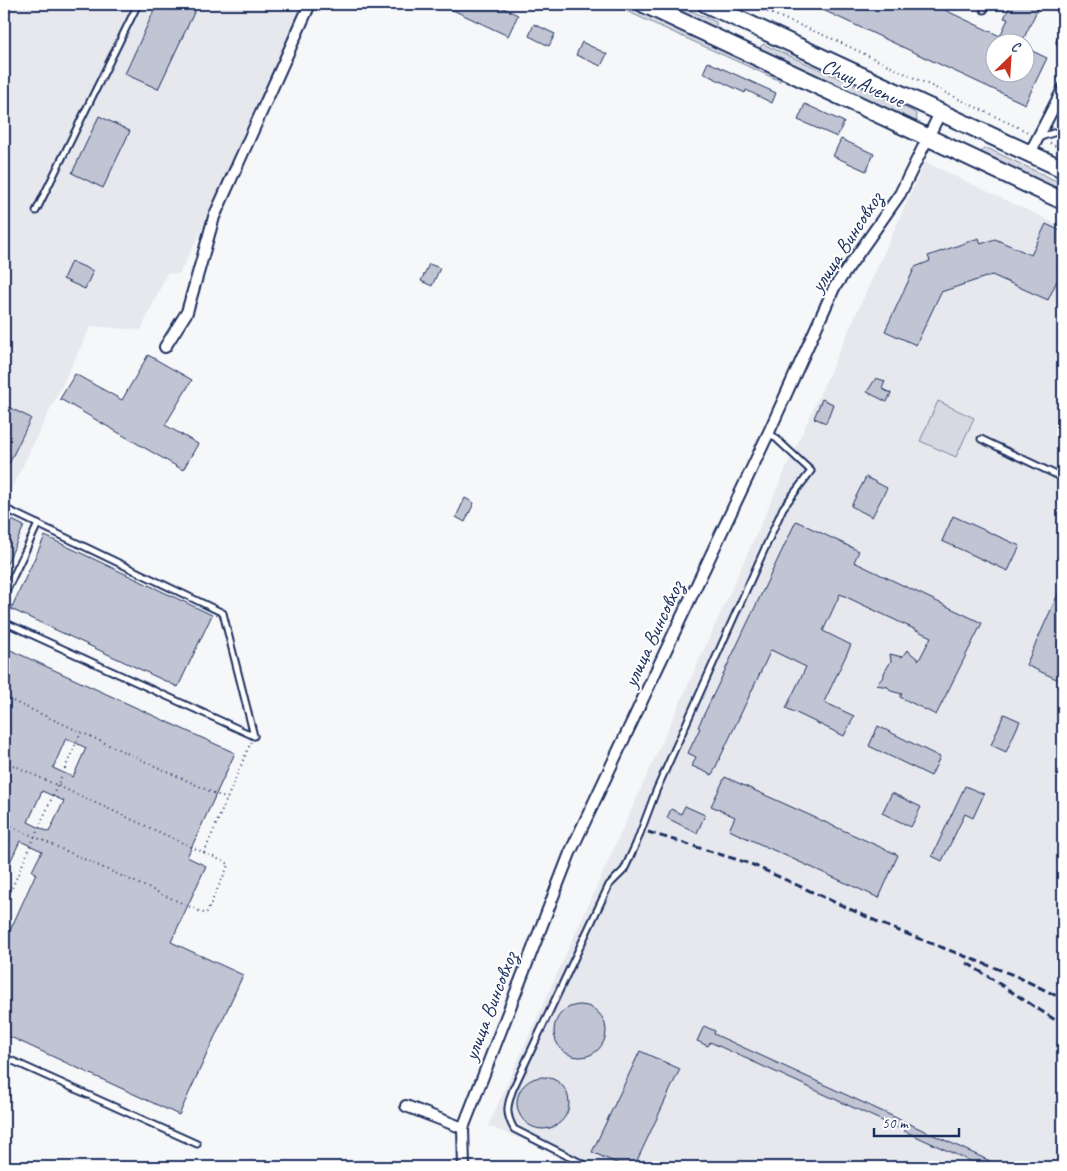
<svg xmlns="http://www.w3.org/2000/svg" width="1067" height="1171" font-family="Caveat,sans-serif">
  <rect width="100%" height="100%" fill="#f6f7f9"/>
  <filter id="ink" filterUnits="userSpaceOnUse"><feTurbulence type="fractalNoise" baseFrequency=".02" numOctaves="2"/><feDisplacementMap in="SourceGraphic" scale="10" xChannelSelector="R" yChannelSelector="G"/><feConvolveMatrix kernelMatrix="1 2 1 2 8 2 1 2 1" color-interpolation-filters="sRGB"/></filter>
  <g filter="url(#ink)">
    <g fill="#e6e8ee">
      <path d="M4,4H278L303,14L235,168L179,274L167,273L141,330L91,326L8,496L4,494Z"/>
      <path d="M925,162L1063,227V1167H593L488,1126Z"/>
    </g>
    <g fill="#d6d9e2" stroke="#7884a0">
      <path d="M611,4H626L783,76V79L780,81Z"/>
      <path d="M661,4H676L716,22V26L713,28Z"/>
      <path d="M763,44L912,111L916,114L917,120L915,122L821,79L761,49L760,47Z"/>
      <path d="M984,148L989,149L1063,184V198L980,154Z"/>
      <path d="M938,401L974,418L956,457L920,441Z"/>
    </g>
    <g fill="#c0c4d3" stroke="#1b2f5e" fill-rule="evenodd">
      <path d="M157,4H198L158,89L125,74Z"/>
      <path d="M440,4H495L518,15L508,36Z"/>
      <path d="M810,4H948L945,10L1000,36L1008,19L1004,18L1011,4H1040L1022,42H994V72H1024V47L1047,58L1025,104Z"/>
      <path d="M534,24L555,34L549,46L529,36Z"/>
      <path d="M582,42L607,54L601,66L576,55Z"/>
      <path d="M708,62L776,93L772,103L746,90L745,93L703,73Z"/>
      <path d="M805,104L844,122L837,137L798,120Z"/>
      <path d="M99,116L130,131L103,188L72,173Z"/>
      <path d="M841,139L874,154L866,171L833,156Z"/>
      <path d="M1046,224L1063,232V254L1057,268L1062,270L1048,300L992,275L941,292L916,345L885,331L915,267L930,261L928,256L979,238L981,244L995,239L1031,255Z"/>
      <path d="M71,261L93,271L85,289L63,279Z"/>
      <path d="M429,264L440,268L432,286L421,281Z"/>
      <path d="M148,355L192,380L165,425L198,444L183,470L60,399L75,374L122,400Z"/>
      <path d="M876,378L885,381L882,389L891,393L887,402L867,392Z"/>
      <path d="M822,399L833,404L826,423L814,418Z"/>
      <path d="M4,405L31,418L4,474Z"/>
      <path d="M866,477L887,488L872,517L851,506Z"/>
      <path d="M465,498L474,503L465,522L456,517Z"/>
      <path d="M4,516L24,526L4,570Z"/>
      <path d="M953,516L1020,546L1008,571L942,541Z"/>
      <path d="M796,521L859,551L854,562L982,623L936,715L900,697L902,694L891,691L888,687L876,685L884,676V673L891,661L890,654L902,657L907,650L919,660L931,637L840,594L823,631L851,645L824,702L854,716L844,736L786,708L806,667L771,650L712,775L692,766L696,757L688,753L700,728L698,727Z"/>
      <path d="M45,536L212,615L178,687L11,609Z"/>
      <path d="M1063,583V682L1026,665Z"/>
      <path d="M4,647L235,753L187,857L206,866L171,942L243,975L179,1115L4,1034V944L36,873L32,871L42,851L20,841L4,875ZM66,738L86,748L73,777L53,768ZM42,791L64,801L49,832L28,822Z"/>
      <path d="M1004,714L1020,721L1006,752L991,745Z"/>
      <path d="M878,726L940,757L931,776L869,746Z"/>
      <path d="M725,777L898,855L879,898L729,830L735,817L711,806Z"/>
      <path d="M965,786L984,794L973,818L965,814L942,861L932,856Z"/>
      <path d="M892,793L921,807L911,827L882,813Z"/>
      <path d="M685,806L705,815L697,833L667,818L671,809L681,814Z"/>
      <circle cx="580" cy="1031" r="26"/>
      <path d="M704,1026L715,1031L714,1034L1003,1167H983L710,1042L708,1046L697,1041Z"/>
      <path d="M640,1051L680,1069L634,1167H625L592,1152Z"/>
      <circle cx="543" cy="1103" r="26"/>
    </g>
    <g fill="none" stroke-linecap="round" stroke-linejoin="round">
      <defs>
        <g id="lane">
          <path d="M984,10L987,4"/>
          <path d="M1060,42L1063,35"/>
          <path d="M1040,137L1063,130"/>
          <path d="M36,211L138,4"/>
          <path d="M981,439L1063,478"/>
          <path d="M4,508L223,613L254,736"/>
          <path d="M4,596L38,524"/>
          <path d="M4,622L254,736"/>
          <path d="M4,1057L197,1144"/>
          <path d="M589,1167L514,1129C505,1113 507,1106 513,1089L609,885L624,870L636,844L656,791L783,508L811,471L769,432"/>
        </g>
        <g id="street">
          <path d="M1030,153L1063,89"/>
          <path d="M165,347L187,312L214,217L310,4"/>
          <path d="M406,1106L463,1128"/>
          <path d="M464,1167L463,1128L570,853L769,432L834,288L900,194L941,111"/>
        </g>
        <g id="primary">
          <path d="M644,4L1063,201"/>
          <path d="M706,4L1063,169"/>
        </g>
      </defs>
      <use href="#lane" stroke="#1b2f5e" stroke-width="9"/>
      <use href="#street" stroke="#1b2f5e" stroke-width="14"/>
      <use href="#primary" stroke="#1b2f5e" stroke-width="20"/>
      <g stroke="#1b2f5e" stroke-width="2" stroke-dasharray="1 4" stroke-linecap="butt">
        <path d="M749,4L835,40L1030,133"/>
        <path d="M1050,143L1063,150"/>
        <path d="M4,697L227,799"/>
        <path d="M4,761L229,864L206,914L4,823"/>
        <path d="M204,853L251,742"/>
        <path d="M4,885L11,889"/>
        <path d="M4,906L81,732"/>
      </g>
      <use href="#lane" stroke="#fff" stroke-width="5"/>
      <use href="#street" stroke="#fff" stroke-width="10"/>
      <use href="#primary" stroke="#fff" stroke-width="16"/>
      <g stroke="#1b2f5e" stroke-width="3" stroke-dasharray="8 4" stroke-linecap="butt">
        <path d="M648,832L751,864L889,927L1016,976L1063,999"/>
        <path d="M967,963L1063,1025"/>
      </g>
    </g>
  </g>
  <g text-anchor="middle" stroke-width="4" stroke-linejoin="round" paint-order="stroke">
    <g font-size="21" fill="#1b2f5e" stroke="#fff">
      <text transform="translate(863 83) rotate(25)" y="7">Chuy Avenue</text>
      <text transform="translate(846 242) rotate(-57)" y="7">улица Винсовхоз</text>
      <text transform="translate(653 634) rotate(-65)" y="7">улица Винсовхоз</text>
      <text transform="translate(490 1006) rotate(-69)" y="7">улица Винсовхоз</text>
    </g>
  </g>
  <rect width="1067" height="1171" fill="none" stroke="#fff" stroke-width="20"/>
  <rect x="10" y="10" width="1047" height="1151" fill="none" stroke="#1b2f5e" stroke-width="2" filter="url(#ink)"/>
  <g transform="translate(1010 58) rotate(25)"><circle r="24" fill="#ffffff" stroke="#a4acbf"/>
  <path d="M0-4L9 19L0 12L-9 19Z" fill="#c8321e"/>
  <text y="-8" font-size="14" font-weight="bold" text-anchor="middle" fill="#1b2f5e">С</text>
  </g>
  <path d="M874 1128v8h85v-8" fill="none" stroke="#1b2f5e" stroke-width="2.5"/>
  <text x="882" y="1128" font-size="15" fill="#1b2f5e" stroke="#ffffff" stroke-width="4" paint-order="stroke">50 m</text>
</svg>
